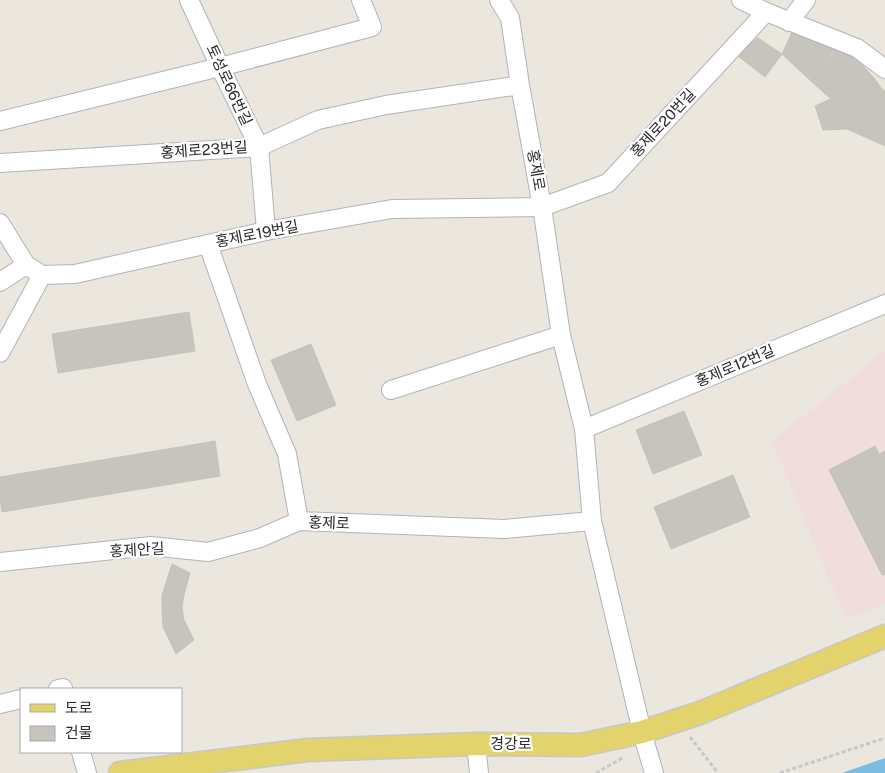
<svg xmlns="http://www.w3.org/2000/svg" width="885" height="773" font-family="'Public Sans','Noto Sans KR',sans-serif">
  <rect width="100%" height="100%" fill="#ebe7de"/>
  <path fill="#f1dddc" d="M885,351V604L846,619L772,441Z"/>
  <path fill="#7cbce2" d="M885,758V773H842Z"/>
  <g fill="#c7c3bd" stroke="#c6c3b8">
    <path d="M796,24L840,41L812,82L782,54Z"/>
    <path d="M758,38L782,54L765,77L734,53Z"/>
    <path d="M840,41L875,79L831,99L812,82L832,55Z"/>
    <path d="M875,79L881,88L847,129L823,130L815,106Z"/>
    <path d="M881,88L885,91V146L847,129Z"/>
    <path d="M189,312L195,351L58,373L52,334Z"/>
    <path d="M311,344L336,405L297,421L271,360Z"/>
    <path d="M684,411L702,455L653,474L636,430Z"/>
    <path d="M215,441L220,476L2,512L0,499V477Z"/>
    <path d="M875,446L879,454L885,451V574L882,575L829,470Z"/>
    <path d="M733,475L750,517L671,549L654,507Z"/>
    <path d="M172,564L190,573L185,591L182,606L184,620L194,640L176,654L163,627L162,610V595Z"/>
  </g>
  <g fill="none" stroke-linecap="round" stroke-linejoin="round">
    <defs>
      <g id="minor">
        <path d="M189,0L220,67L259,147L266,231"/>
        <path d="M499,0L510,18L520,85L542,207L561,335L584,429L592,521L642,732L654,773"/>
        <path d="M741,0L766,12L857,48L885,69"/>
        <path d="M789,22L806,0"/>
        <path d="M0,121L220,67L372,27L361,0"/>
        <path d="M0,163L259,147L318,120L386,105L520,85"/>
        <path d="M0,223L26,265L42,275L75,274L266,231L392,209L542,207L608,183L766,12"/>
        <path d="M208,244L257,384L287,454L299,521L504,529L592,521"/>
        <path d="M0,282L26,265"/>
        <path d="M0,353L42,275"/>
        <path d="M391,390L561,335"/>
        <path d="M584,429L885,304"/>
        <path d="M0,562L151,546L208,552L260,538L299,521"/>
        <path d="M58,689L63,688V689"/>
        <path d="M0,704L21,699"/>
        <path d="M476,744L479,773"/>
        <path d="M81,752L87,773"/>
      </g>
      <path id="major" d="M120,773L308,750L476,744L581,745L642,732L700,713L885,636"/>
    </defs>
    <use href="#minor" stroke="#b1b3bd" stroke-width="20"/>
    <use href="#major" stroke="#c8c8c8" stroke-width="25"/>
    <g stroke="#c8c8c8" stroke-width="3" stroke-dasharray="4 2.5" stroke-linecap="butt">
      <path d="M690,737L718,773"/>
      <path d="M596,773L624,757"/>
      <path d="M780,773L885,738"/>
    </g>
    <use href="#minor" stroke="#fff" stroke-width="18"/>
    <use href="#major" stroke="#e2d36c" stroke-width="22"/>
  </g>
  <g text-anchor="middle" stroke-width="4.5" stroke-linejoin="round" paint-order="stroke">
    <g font-size="15" fill="#2a2a2a" stroke="#fff">
      <text transform="translate(229 85) rotate(65)" y="5">토성로66번길</text>
      <text transform="translate(663 123) rotate(-47)" y="5">홍제로20번길</text>
      <text transform="translate(204 150) rotate(-4)" y="5">홍제로23번길</text>
      <text transform="translate(536 170) rotate(80)" y="5">홍제로</text>
      <text transform="translate(257 234) rotate(-11)" y="5">홍제로19번길</text>
      <text transform="translate(735 366) rotate(-23)" y="5">홍제로12번길</text>
      <text transform="translate(329 523) rotate(2)" y="5">홍제로</text>
      <text transform="translate(137 550) rotate(-3)" y="5">홍제안길</text>
      <text x="511" y="749">경강로</text>
    </g>
  </g>
  <rect x="20" y="688" width="162" height="65" fill="#ffffff" stroke="#aaaaaa"/>
  <rect x="30" y="704" width="25" height="8" fill="#e2d36c" stroke="#aaaaaa"/>
  <text x="65" y="713" font-size="15" fill="#2a2a2a">도로</text>
  <rect x="30" y="726" width="25" height="15" fill="#c7c3bd" stroke="#aaaaaa"/>
  <text x="65" y="738" font-size="15" fill="#2a2a2a">건물</text>
</svg>
